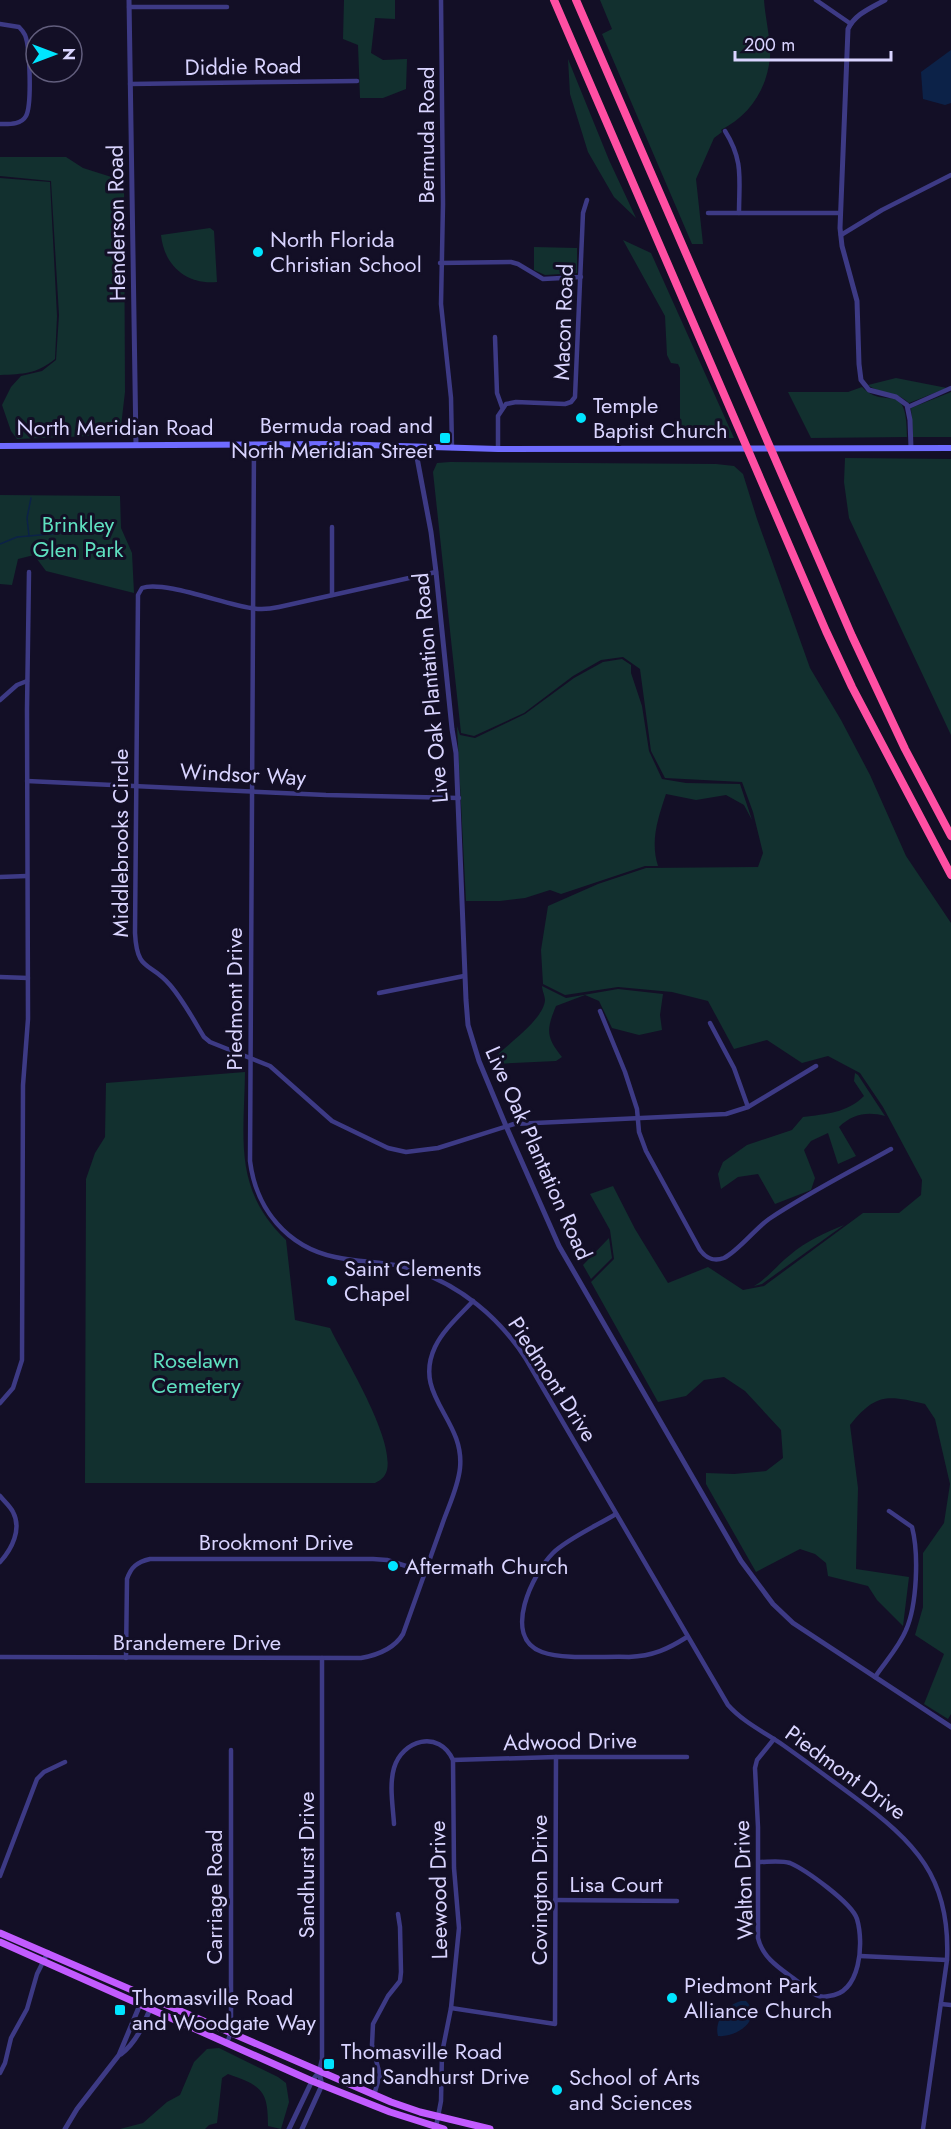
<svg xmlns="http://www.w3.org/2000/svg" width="951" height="2129" font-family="Jost,sans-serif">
  <rect width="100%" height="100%" fill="#130f26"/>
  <g fill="#12302f">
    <path d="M344,0H395V19L375,18L371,53L383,60L407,59L406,89L383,98H360L358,45L343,39Z"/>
    <path d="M600,0H764C765,17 771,40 770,57C767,90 749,116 721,130L722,132L714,138L696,179L703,244H692L602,34L612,29Z"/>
    <path d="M568,59L609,160L636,218L614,197L588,152L570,94Z"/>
    <path d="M0,157H66L83,168L124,181L125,392L121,426L114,435L17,439L11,431L2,405L11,387L21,376L42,371L56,360L59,315L51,181L0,176Z"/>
    <path d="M0,178L50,182L57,316L55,359C36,374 24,374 0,375Z"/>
    <path d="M210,228L214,231L217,282C186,285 164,265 161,235Z"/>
    <path d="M623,240L651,253L734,438L674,439V434L680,432V368L678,364L671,363L667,355L665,316Z"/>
    <path d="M534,247L577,248V273L545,275L534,270Z"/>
    <path d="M896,378L947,388L909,403C895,390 881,395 868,385Z"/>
    <path d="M862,387C886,412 907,377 907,437L811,438L788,392H848Z"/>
    <path d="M951,392V437H913L911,408Z"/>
    <path d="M845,458L951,459V735L849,518L844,482Z"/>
    <path d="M450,462L716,464L734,466L743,474L757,519L810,668L841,720L870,775L906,856L951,923V1714L948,1719L924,1704L944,1654L915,1635L923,1607V1553L944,1523L950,1484L935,1419L925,1404C887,1395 876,1393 850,1425L858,1488L856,1569L909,1577L903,1626L877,1600L868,1586L828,1576L826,1563L815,1554L800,1549L756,1572L706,1484V1473L734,1474L766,1471L783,1458L781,1430L745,1391L724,1377L704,1380L686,1396L658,1402L591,1282L614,1259L610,1230L590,1194L613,1186L635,1229L668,1283L708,1267L743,1290L764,1286L863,1213H899L921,1195L922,1180L883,1107L860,1073L828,1056L802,1063L767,1040L734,1049L708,1001L672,992L618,987L565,995L543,984L541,950L548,906L598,884L646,868L758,867L763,853L753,812L742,782L665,778L651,751L640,669L623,657L601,660L573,676L524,713L474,736L461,733L433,472L437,463Z"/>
    <path d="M0,495L120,496L121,528L132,553L134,593L46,571L34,555L18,559L12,585L0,584Z"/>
    <path d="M622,659L631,665V673L642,706L649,751L662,779L686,783L740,784L752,820L744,805L726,795L696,800L666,794C658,818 650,841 658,866H645L561,894L550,890L525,898L500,901H466L457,726L460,735L475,738L525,714L574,678L603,662Z"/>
    <path d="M542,986L566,998L618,989L663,994L660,1015L662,1030L639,1035L612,1028L599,1001L585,995L556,1006C546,1030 546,1037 562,1057L556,1061L495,1064V1057C508,1044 544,1019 545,1000C545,996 542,990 542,986Z"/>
    <path d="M245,1072C244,1139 233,1189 286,1240L295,1320L330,1328C345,1359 394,1437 387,1470C385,1477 381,1480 375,1483H85L86,1179L95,1153L105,1137L106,1083Z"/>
    <path d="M855,1073L858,1075L885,1116C868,1111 852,1114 839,1127L856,1156L838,1164L828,1133L811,1141L804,1150L815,1178L811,1190L775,1204L758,1174L738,1177L721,1189L718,1174L723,1162L747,1145L792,1130L803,1117C826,1114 847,1113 864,1096L854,1081Z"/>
    <path d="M844,1225L762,1284L754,1286C768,1278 777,1265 790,1255C806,1241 825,1233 844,1225Z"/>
    <path d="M609,1238L612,1258L591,1279L583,1265Z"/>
    <path d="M219,2048L278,2077L286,2083L289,2102L281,2129L268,2126C268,2090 262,2086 228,2074L222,2078L217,2123L209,2125L205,2129H120L143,2123L167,2102L180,2095L194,2062L207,2049Z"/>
  </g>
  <g fill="#0c2248">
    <path d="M951,50V103L945,105L923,99L921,72Z"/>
    <path d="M741,2001H746C764,2019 736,2038 718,2036C714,2021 726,2005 741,2001Z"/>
  </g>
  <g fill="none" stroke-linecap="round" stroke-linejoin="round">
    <g stroke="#0c2248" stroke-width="1.5">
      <path d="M29,536L27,518L31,498"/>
      <path d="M0,544L17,537L74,532"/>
    </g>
    <g stroke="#3d3a85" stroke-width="4.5">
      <path d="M441,0L443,204L441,304L451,398L452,448"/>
      <path d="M816,0L851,24"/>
      <path d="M129,7H227"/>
      <path d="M0,24L19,27C22,30 23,31 25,35C30,47 32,105 26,116C21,125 9,124 0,124"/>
      <path d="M130,84L357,81"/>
      <path d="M725,131C744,161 739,180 739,213"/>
      <path d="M708,213H840"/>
      <path d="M841,235L882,210L951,175"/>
      <path d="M440,263L511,262L518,264L543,279L581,277"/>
      <path d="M495,337L497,393L502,407"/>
      <path d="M908,407L951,388"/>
      <path d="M254,444L250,1161C256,1209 287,1247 335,1257C361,1263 387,1261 412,1269C460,1285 499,1317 526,1359L728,1705C743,1722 764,1732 783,1745C807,1762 830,1779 853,1796C915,1842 951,1877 947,1960L923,2129"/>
      <path d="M498,449V416L506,404L516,402L565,404L571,402L575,397L583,213L587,200"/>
      <path d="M436,572L279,607C270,609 260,610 251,608C226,605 163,580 142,588L138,595L135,933C137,973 150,961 170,985C183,1000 193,1019 204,1037L210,1042L270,1066L332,1121L388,1148L406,1152L438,1148L514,1124L726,1114L748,1107L816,1066"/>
      <path d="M332,595V527"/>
      <path d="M0,700L17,685L27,681"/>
      <path d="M27,781L326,795L459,798"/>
      <path d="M0,877L27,876"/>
      <path d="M0,977L28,978"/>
      <path d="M379,993L464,976"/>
      <path d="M600,1011L625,1072L637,1109L639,1132L646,1151L700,1250C706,1258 713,1262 724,1258C737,1252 755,1229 769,1219C808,1193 850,1172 891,1149"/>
      <path d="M710,1023L734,1068L748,1107"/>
      <path d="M0,1403L13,1388L22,1360L23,1085L28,1019L27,709L29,572"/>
      <path d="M0,1496C4,1501 10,1506 13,1512C22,1529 12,1549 0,1562"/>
      <path d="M616,1514C598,1525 567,1539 553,1553C533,1573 501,1637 542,1652C564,1660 605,1656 629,1657C653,1656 668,1649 687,1637"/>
      <path d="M0,1657L361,1658C378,1655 394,1649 403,1634C416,1597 429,1561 442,1525C448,1507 458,1488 460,1468C465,1419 412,1396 435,1347C443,1330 460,1315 473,1301"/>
      <path d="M126,1658L127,1579C131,1567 137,1562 150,1559H373L387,1560L425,1572"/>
      <path d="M875,1677C885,1662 899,1647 906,1630C917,1605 919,1554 912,1527L889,1511"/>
      <path d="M453,1760L556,1757H687"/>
      <path d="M394,1824C393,1807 389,1785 394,1768C402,1740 439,1729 453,1760L454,1868L459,1928L451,2008L442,2053L441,2101L436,2127"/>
      <path d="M758,1862C768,1862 781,1860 790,1863C806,1870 852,1903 857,1919C864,1943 861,1993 829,1996C825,1997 820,1997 816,1995C809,1992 803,1986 797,1981C781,1969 763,1959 758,1938V1827L755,1768L757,1760L774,1739"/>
      <path d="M0,1876L37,1779L44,1772L65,1762"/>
      <path d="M555,1900L677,1901"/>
      <path d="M860,1956L947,1960"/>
      <path d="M941,2004L951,2005"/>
      <path d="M451,2008L555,2024L556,1757"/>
      <path d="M227,2043L231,2032V1750"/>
      <path d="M319,2072L322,2059V1658"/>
      <path d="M0,2073L5,2063L11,2038L27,2009L37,1974L48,1952"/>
      <path d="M374,2095L380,2075L372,2045L373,2024L388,1996L400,1981L401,1972L400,1927L398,1914"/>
    </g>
    <g stroke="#3d3a85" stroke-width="5">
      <path d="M129,0L136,445"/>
      <path d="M885,0C871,8 855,14 848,29L840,228L842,246L857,301L859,364L861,380L869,390L896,397L907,405L910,420L911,448"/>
      <path d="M415,447L431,532L436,572L452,729L456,753L466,1000L468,1025L479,1061L506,1126L559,1246L741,1561L773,1604L793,1623L951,1727"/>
      <path d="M121,2054C139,2040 145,2020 154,2000"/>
      <path d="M65,2129L77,2109L119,2055L144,1995"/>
      <path d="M289,2129L312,2081L319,2072"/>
      <path d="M302,2129L322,2085L319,2072"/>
    </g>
    <path stroke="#6f6bff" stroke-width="6" d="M0,446L333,444L498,449L951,448"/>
    <g stroke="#c25bff" stroke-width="7">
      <path d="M0,1933L391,2102L420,2112L490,2129"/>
      <path d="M0,1942L312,2081L390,2112L444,2129"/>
    </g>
    <g stroke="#ff4fa3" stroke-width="8">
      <path d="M554,0L826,631L852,687L951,875"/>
      <path d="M576,0L852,636L905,749L951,836"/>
    </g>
  </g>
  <g fill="#00e5ff" stroke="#130f26" stroke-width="2">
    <circle cx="258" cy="252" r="6"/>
    <circle cx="581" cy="418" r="6"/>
    <rect x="439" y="432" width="12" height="12" rx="3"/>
    <circle cx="332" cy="1281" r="6"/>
    <circle cx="393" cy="1566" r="6"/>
    <circle cx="672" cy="1998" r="6"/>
    <rect x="114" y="2004" width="12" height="12" rx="3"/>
    <rect x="323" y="2058" width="12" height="12" rx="3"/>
    <circle cx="557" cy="2090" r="6"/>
  </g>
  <g text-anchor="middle" stroke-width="6" stroke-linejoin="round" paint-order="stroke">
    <g font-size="22" fill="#d9d4ff" stroke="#130f26">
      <text transform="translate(243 66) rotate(-1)" y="8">Diddie Road</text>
      <text transform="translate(426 135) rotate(-90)" y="8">Bermuda Road</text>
      <text transform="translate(116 223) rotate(-91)" y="8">Henderson Road</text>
      <text transform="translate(563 322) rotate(-88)" y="8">Macon Road</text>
      <text x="115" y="435">North Meridian Road</text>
      <text transform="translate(430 688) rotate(-95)" y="8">Live Oak Plantation Road</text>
      <text transform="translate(243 774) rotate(3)" y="8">Windsor Way</text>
      <text transform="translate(120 843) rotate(-90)" y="8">Middlebrooks Circle</text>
      <text transform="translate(234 999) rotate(-90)" y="8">Piedmont Drive</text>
      <text transform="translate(539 1153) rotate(66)" y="8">Live Oak Plantation Road</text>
      <text transform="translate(553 1379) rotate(57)" y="8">Piedmont Drive</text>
      <text x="276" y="1550">Brookmont Drive</text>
      <text x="197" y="1650">Brandemere Drive</text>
      <text transform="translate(570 1741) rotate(-1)" y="8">Adwood Drive</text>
      <text transform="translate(846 1772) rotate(36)" y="8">Piedmont Drive</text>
      <text transform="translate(306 1865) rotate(-90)" y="8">Sandhurst Drive</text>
      <text transform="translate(743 1880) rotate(-92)" y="8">Walton Drive</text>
      <text x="616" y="1892">Lisa Court</text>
      <text transform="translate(438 1890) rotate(-91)" y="8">Leewood Drive</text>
      <text transform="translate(539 1890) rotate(-90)" y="8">Covington Drive</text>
      <text transform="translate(214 1897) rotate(-90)" y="8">Carriage Road</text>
    </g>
    <g font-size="22" fill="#d9d4ff" stroke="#130f26" text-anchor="start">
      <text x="270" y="247">North Florida<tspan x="270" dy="25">Christian School</tspan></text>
      <text x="593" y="413">Temple<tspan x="593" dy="25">Baptist Church</tspan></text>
      <text x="433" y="433" text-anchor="end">Bermuda road and<tspan x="433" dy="25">North Meridian Street</tspan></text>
      <text x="344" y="1276">Saint Clements<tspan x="344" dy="25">Chapel</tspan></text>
      <text x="405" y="1574">Aftermath Church</text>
      <text x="684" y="1993">Piedmont Park<tspan x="684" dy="25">Alliance Church</tspan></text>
      <text x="132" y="2005">Thomasville Road<tspan x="132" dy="25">and Woodgate Way</tspan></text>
      <text x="341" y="2059">Thomasville Road<tspan x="341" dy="25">and Sandhurst Drive</tspan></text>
      <text x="569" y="2085">School of Arts<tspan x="569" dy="25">and Sciences</tspan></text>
    </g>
    <g font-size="22" fill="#5fe0c0" stroke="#130f26">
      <text x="78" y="532">Brinkley<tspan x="78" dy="25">Glen Park</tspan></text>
      <text x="196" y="1368">Roselawn<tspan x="196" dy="25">Cemetery</tspan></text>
    </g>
  </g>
  <g transform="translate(54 54) rotate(90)"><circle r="28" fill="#130f26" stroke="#625e7d" stroke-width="1.5"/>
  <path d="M0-4.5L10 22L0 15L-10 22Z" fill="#00e5ff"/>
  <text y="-9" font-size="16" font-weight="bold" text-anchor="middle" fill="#d9d4ff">N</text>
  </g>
  <path d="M735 51v9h156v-9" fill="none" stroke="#d9d4ff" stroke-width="3"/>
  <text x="744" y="51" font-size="18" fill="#d9d4ff" stroke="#130f26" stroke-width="4.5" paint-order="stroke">200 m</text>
</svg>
